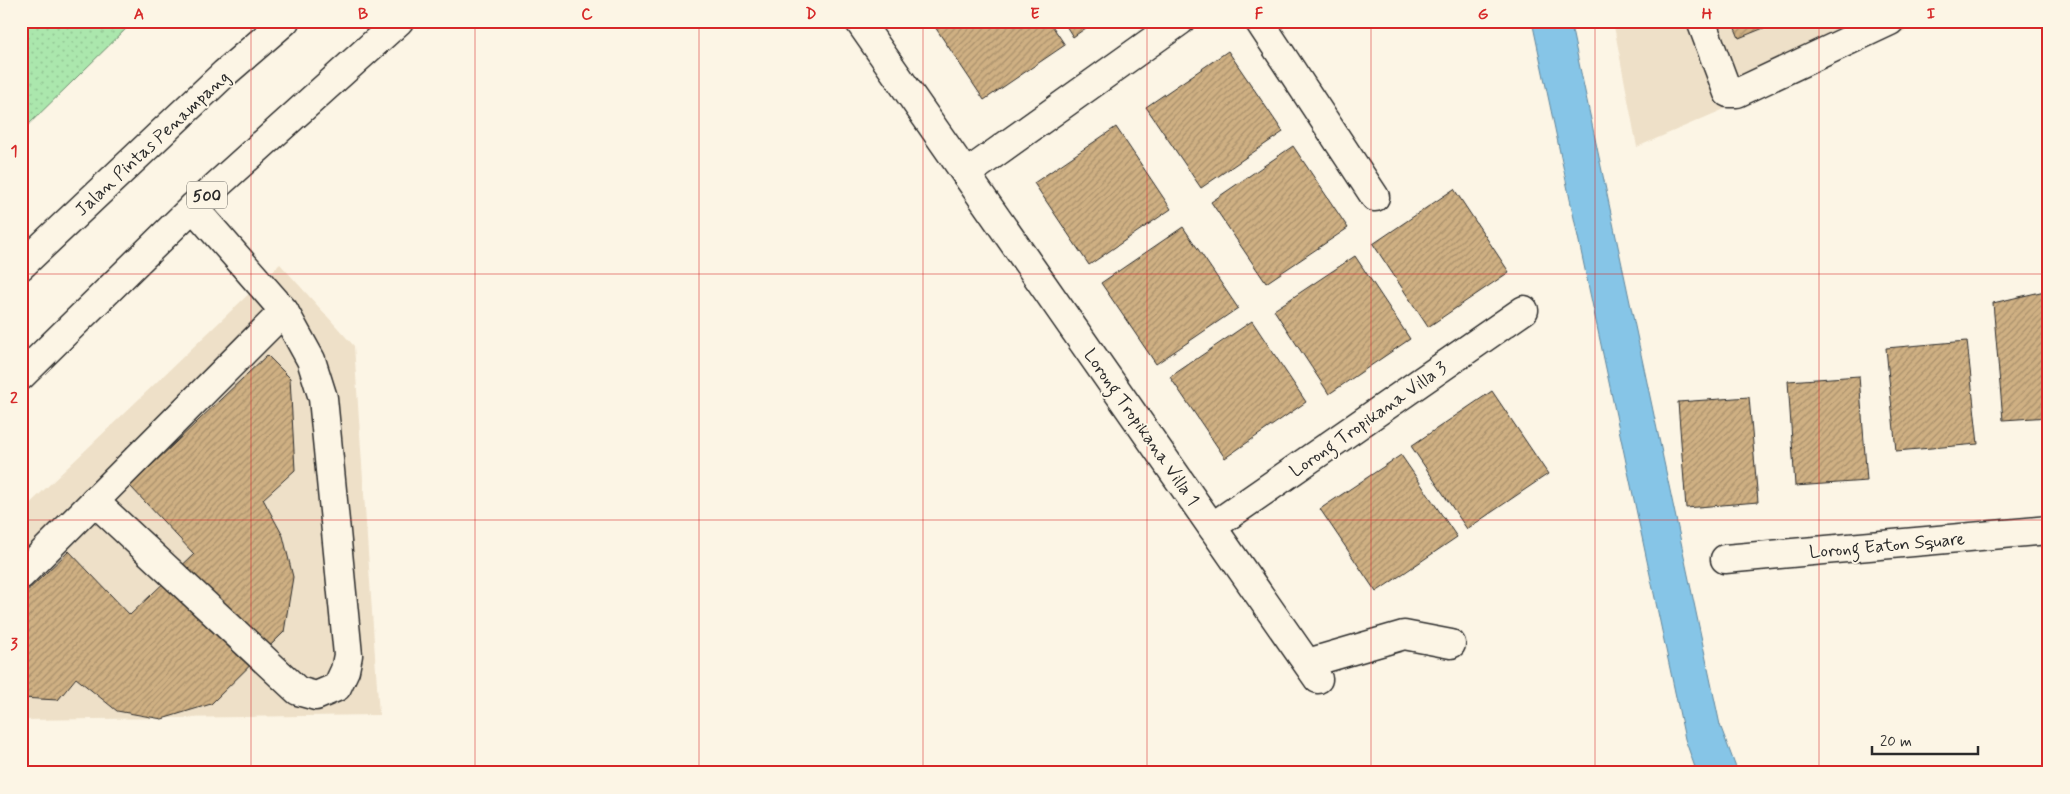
<svg xmlns="http://www.w3.org/2000/svg" width="2070" height="794" font-family="Mynerve,sans-serif">
  <defs>
    <pattern id="grass-dots" width="8" height="8" patternUnits="userSpaceOnUse" patternTransform="scale(1.25)"><rect width="8" height="8" fill="#abe7ad"/><path d="M2 2h.1M6 6h.1" fill="none" stroke="#93c695" stroke-width="1.8" stroke-linecap="round"/></pattern>
    <pattern id="building-hatch" width="6" height="6" patternUnits="userSpaceOnUse" patternTransform="scale(1.25)"><rect width="6" height="6" fill="#cfb083"/><path d="M-1 1l2-2M0 6l6-6M5 7l2-2" fill="none" stroke="#a88f6b"/></pattern>
  </defs>
  <rect width="100%" height="100%" fill="#fcf5e5"/>
  <filter id="ink" filterUnits="userSpaceOnUse"><feTurbulence type="fractalNoise" baseFrequency=".02" numOctaves="2"/><feDisplacementMap in="SourceGraphic" scale="10" xChannelSelector="R" yChannelSelector="G"/><feConvolveMatrix kernelMatrix="1 2 1 2 8 2 1 2 1" color-interpolation-filters="sRGB"/></filter>
  <g filter="url(#ink)">
    <g fill="#eee0c8">
      <path d="M1613,21H1927L1637,147Z"/>
      <path d="M280,264L354,346L379,715L21,720V512Z"/>
    </g>
    <path fill="url(#grass-dots)" stroke="#6b896c" d="M21,21H134L21,132Z"/>
    <path fill="#86c5e7" stroke="#62879c" d="M1532,21H1570L1720,725L1738,773H1697L1685,739Z"/>
    <g fill="url(#building-hatch)" stroke="#2b2b2b">
      <path d="M931,21H1049L1065,45L984,100Z"/>
      <path d="M1063,21H1096L1073,37Z"/>
      <path d="M1732,21H1781L1739,38Z"/>
      <path d="M1228,51L1283,132L1201,188L1146,107Z"/>
      <path d="M1116,127L1171,209L1089,265L1034,183Z"/>
      <path d="M1293,146L1348,228L1266,283L1211,202Z"/>
      <path d="M1454,189L1509,272L1428,327L1373,244Z"/>
      <path d="M1183,227L1238,308L1156,364L1101,283Z"/>
      <path d="M1355,256L1410,339L1329,394L1274,310Z"/>
      <path d="M2049,290V417L2003,420L1993,303Z"/>
      <path d="M1252,321L1306,402L1225,458L1170,377Z"/>
      <path d="M1967,341L1978,444L1896,451L1886,348Z"/>
      <path d="M267,355L290,378L295,470L263,499L283,536L293,577L284,632L211,704L162,719L117,711L76,678L58,700L21,698V597L69,551L130,615L194,554L130,486Z"/>
      <path d="M1859,376L1867,481L1795,486L1788,381Z"/>
      <path d="M1492,391L1548,474L1467,529L1411,446Z"/>
      <path d="M1749,397L1758,502L1686,508L1678,402Z"/>
      <path d="M1401,455L1457,537L1376,592L1320,509Z"/>
    </g>
    <g fill="none" stroke-linecap="round" stroke-linejoin="round">
      <defs>
        <g id="minor">
          <path d="M859,21L1318,679"/>
          <path d="M1259,21L1375,197"/>
          <path d="M1701,21L1728,93H1737L1890,21"/>
          <path d="M966,174L1180,21"/>
          <path d="M94,501L298,691L316,696L337,687L345,670L348,655L323,398L311,360L284,311L193,207"/>
          <path d="M1212,527L1524,310"/>
          <path d="M1725,559L2049,530"/>
          <path d="M21,575L284,311"/>
          <path d="M1308,663L1404,635L1451,644"/>
        </g>
        <g id="major">
          <path d="M21,266L225,73L285,21"/>
          <path d="M21,376L193,207L399,21"/>
        </g>
      </defs>
      <use href="#minor" stroke="#2b2b2b" stroke-width="31"/>
      <use href="#major" stroke="#2b2b2b" stroke-width="31"/>
      <use href="#minor" stroke="#fcf5e5" stroke-width="28"/>
      <use href="#major" stroke="#fcf5e5" stroke-width="28"/>
    </g>
  </g>
  <path fill="none" stroke="#d62828" stroke-width="1" stroke-opacity="0.55" d="M251,21V773M475,21V773M699,21V773M923,21V773M1147,21V773M1371,21V773M1595,21V773M1819,21V773M21,274H2049M21,520H2049"/>
  <g text-anchor="middle" stroke-width="4" stroke-linejoin="round" paint-order="stroke">
    <rect fill="#fcf5e5" stroke="#6a6863" stroke-width="1" x="187" y="181.5" width="40" height="27" rx="4"/>
    <g font-size="16" font-weight="bold" fill="#2b2b2b">
      <text x="207" y="201">500</text>
    </g>
    <g font-size="18" fill="#2b2b2b" stroke="#fcf5e5">
      <text transform="translate(152 143) rotate(-43)" y="6">Jalan Pintas Penampang</text>
      <text transform="translate(1368 419) rotate(-35)" y="6">Lorong Tropikana Villa 3</text>
      <text transform="translate(1142 427) rotate(55)" y="6">Lorong Tropikana Villa 1</text>
      <text transform="translate(1887 545) rotate(-5)" y="6">Lorong Eaton Square</text>
    </g>
  </g>
  <rect width="2070" height="794" fill="none" stroke="#fcf5e5" stroke-width="55"/>
  <path d="M1872 746v8h106v-8" fill="none" stroke="#2b2b2b" stroke-width="2.5"/>
  <text x="1880" y="746" font-size="15" fill="#2b2b2b" stroke="#fcf5e5" stroke-width="4" paint-order="stroke">20 m</text>
  <rect x="28" y="28" width="2014" height="738" fill="none" stroke="#d62828" stroke-width="2"/>
  <g font-size="16" text-anchor="middle" font-weight="bold" fill="#d62828">
    <text x="139" y="19">A</text>
    <text x="363" y="19">B</text>
    <text x="587" y="19">C</text>
    <text x="811" y="19">D</text>
    <text x="1035" y="19">E</text>
    <text x="1259" y="19">F</text>
    <text x="1483" y="19">G</text>
    <text x="1707" y="19">H</text>
    <text x="1931" y="19">I</text>
    <text x="14" y="156">1</text>
    <text x="14" y="403">2</text>
    <text x="14" y="649">3</text>
  </g>
</svg>
